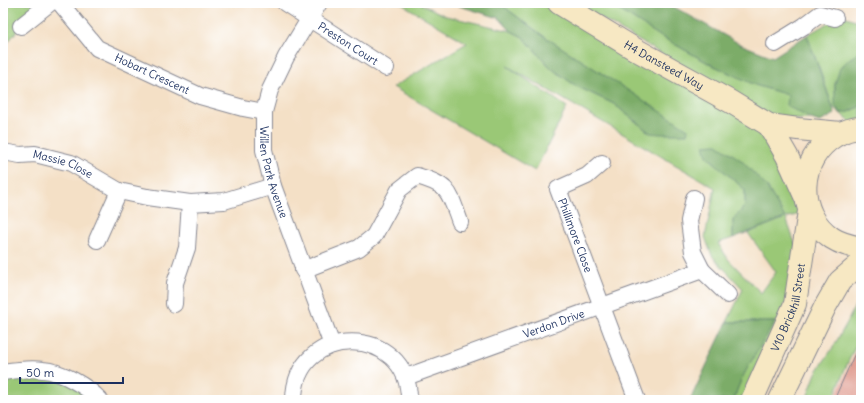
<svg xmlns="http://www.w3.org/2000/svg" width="864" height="403" font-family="Delius,sans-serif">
  <rect width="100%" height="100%" fill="#fff"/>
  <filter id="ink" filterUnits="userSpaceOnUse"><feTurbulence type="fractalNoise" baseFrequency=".025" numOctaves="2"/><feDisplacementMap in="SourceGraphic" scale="8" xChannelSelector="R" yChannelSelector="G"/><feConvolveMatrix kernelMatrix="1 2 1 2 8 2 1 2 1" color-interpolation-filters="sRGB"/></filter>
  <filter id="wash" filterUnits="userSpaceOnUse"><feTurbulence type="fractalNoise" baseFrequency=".012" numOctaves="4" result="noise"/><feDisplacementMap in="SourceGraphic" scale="16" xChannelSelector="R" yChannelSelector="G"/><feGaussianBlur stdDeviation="0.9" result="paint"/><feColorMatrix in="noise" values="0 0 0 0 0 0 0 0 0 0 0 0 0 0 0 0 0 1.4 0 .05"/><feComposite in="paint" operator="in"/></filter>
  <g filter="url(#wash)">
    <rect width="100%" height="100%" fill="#f4e0c6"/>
    <g fill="#9ac876" stroke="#5a7c6a" fill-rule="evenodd">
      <path d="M3,3H50L21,26L8,42L3,59Z"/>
      <path d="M400,3H419L446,16L511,31L523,37L551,68L576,86L614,104L650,133L607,77L542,35L499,3H559L769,125L809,211L786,218L802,263L752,400H734C739,377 762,343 775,322H727L743,289L712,256L705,237L715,188L507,66L567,107L535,171L393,87L467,43ZM707,156L767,187L785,218L748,233L776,272L761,293L728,259L718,243L733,238V220L745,206V190Z"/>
      <path d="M575,3H608L660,36L710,64L755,85L789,95L811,119L774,120Z"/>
      <path d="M838,14L861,22V51L836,80C832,90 838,103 841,113L849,112L859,107L861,104V125L857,128L833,107L807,35L835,19Z"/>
      <path d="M861,297V341L857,343L845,369L833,400H806L816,373L832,349L848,321L856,303Z"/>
      <path d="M45,370L100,400H3V372Z"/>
    </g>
    <g fill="#7bac67" stroke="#4b6e62">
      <path d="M458,3H499L542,35L688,129L687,134H660L650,133L614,104L576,86L551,68L523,37L511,31L499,18L459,6Z"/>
      <path d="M608,3H667L740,44L773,57L807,35L835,114L820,122L811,119L787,106L788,95L755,85L710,64L660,36Z"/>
      <path d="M861,51V104L859,107L849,112L841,113L835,106V84L840,68L849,59Z"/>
      <path d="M717,144L741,160L767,187L785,218L733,238V220L745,206V190L707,156L704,145Z"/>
      <path d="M727,322H775C763,343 739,377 734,400H690Z"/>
    </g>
    <g id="blocks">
      <path fill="#de9588" d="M861,340V395L859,400H834Z"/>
    </g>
  </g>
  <g filter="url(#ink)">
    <use href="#blocks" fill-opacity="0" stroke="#888892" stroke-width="1"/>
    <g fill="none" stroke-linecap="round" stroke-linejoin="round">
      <defs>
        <g id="street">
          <path id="s1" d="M60,3L97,48L200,96L243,108L264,112"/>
          <path id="s2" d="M285,3L386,68"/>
          <path id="s3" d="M319,3L286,57L270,90L264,112V150L273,186L332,345"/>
          <path d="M21,26L50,3"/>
          <path d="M775,44L804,26L820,14L835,18"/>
          <path id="s4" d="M3,152L20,155L35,154L71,163L119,191L147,197L190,203L224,201L273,186"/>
          <path id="s5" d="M602,163L587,176L558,189L637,400"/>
          <path d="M694,198L689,221L693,252L702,270L728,295"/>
          <path d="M97,240L119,191"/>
          <path d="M303,270L359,248L374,236L399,190L417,176C450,185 449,192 460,222"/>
          <path d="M174,304L175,283L187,248L190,203"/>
          <path d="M3,372C16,370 30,368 43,370C61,371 88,387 100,400"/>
          <path id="s6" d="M406,377L702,270"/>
          <path d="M294,400C294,322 410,324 409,400"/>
        </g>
        <g id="secondary">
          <path id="s7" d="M559,3L633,48L731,102L769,125L798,129L841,133"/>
          <path d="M769,125L787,156L805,196"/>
          <path d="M861,128C852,128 842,132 835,136C797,159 795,213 832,238C841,244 851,246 861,248"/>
          <path id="s8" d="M752,400L795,304L809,211"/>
          <path d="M780,400L825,307L840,281L861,263"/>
        </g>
      </defs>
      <use href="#street" stroke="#888892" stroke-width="18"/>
      <use href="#secondary" stroke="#888892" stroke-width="24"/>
      <use href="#street" stroke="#fff" stroke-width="16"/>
      <use href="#secondary" stroke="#f7e8c3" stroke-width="22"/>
    </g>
  </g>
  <g text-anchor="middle" stroke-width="3.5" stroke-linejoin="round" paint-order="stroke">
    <g font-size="11" fill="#1b2f5e" stroke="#fff">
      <text dy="4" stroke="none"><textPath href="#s2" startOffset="75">Preston Court</textPath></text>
      <text dy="4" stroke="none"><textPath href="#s7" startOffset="122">H4 Dansteed Way</textPath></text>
      <text dy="4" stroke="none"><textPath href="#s1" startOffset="119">Hobart Crescent</textPath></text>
      <text dy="4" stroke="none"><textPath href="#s4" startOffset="62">Massie Close</textPath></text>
      <text dy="4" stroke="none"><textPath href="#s3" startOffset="184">Willen Park Avenue</textPath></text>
      <text dy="4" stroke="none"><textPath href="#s5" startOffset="101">Phillimore Close</textPath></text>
      <text dy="4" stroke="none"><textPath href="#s8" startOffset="100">V10 Brickhill Street</textPath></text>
      <text dy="4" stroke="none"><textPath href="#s6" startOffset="157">Verdon Drive</textPath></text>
    </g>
  </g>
  <rect width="864" height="403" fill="none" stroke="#fff" stroke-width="16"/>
  <path d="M20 377v6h103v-6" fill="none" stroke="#1b2f5e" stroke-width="2"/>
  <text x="26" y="377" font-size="12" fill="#1b2f5e" stroke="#ffffff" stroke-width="3" paint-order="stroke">50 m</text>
</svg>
